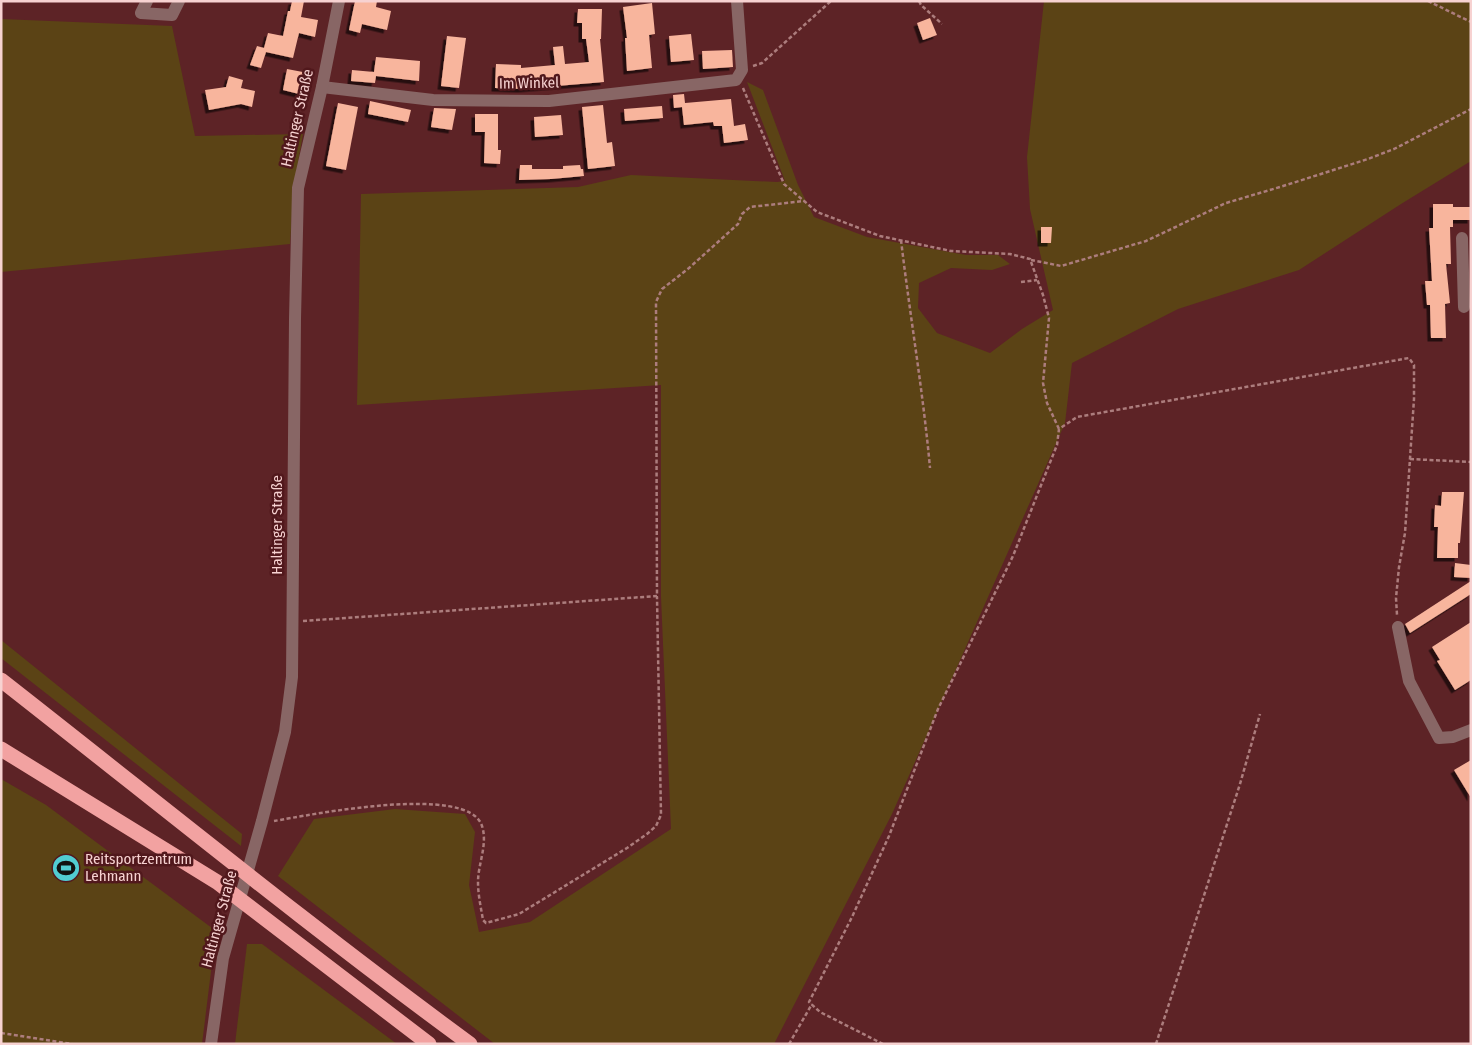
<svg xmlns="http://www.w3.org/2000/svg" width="1472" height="1045" font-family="'Fira Sans Condensed',sans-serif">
  <defs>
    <filter id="shadow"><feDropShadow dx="-3.5" dy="3.5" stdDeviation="0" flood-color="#0009"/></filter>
  </defs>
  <rect width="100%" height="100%" fill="#5d2326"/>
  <g fill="#5b4315">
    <path d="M1044,1H1471V161L1401,204L1299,270L1178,309L1072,363L1065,423L892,814L774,1044H495L278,876L314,819L395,809L465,814L475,832L469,885L479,932L530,922L671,829L661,597V385L357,405L361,194L578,187L631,175L777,182L785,181L747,82L763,90L798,185L814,217L867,237L966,255H998L1010,264L992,270L951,268L919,283L918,308L937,333L990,353L1022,329L1053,310L1030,209L1027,157Z"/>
    <path d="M1,19L172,26L195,136L303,134L294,185L290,244L1,272Z"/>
    <path d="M1,640L242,834L241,846L1,658Z"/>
    <path d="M1,779L46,805L216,931L202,1044H1Z"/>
    <path d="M247,944H262L397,1044H235Z"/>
  </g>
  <g fill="#f8b59d" filter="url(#shadow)">
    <path d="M292,1H304L301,17L318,20L315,37L299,33L293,58L266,52L261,68L250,65L257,46L264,48L268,33L283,36L288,11H290Z"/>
    <path d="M355,1H377L376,7L391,11L387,30L362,24L360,33L349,30Z"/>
    <path d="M652,3L655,34L649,35L652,68L627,71L625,38H627L623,7Z"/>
    <path d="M578,9H602L601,39H600L604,82L521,89L495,88L496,64L521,65V68L555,65L553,47L563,46L565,64L589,62L586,39H582V23H577Z"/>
    <path d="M930,18L937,35L923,40L917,23Z"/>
    <path d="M691,34L694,60L671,62L669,36Z"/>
    <path d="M447,36L466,38L459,88L441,86Z"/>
    <path d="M732,50L733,67L703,69L702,51Z"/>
    <path d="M376,57L420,61L419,81L376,76L375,83L351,81L352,70L374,72Z"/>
    <path d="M287,69L308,73L303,95L283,90Z"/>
    <path d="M229,76L243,80L241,88L255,91L252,107L241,104L209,110L205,90L226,87Z"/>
    <path d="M684,94L685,103L731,99L734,126L745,124L748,140L724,143L722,126H714L713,122L684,125L682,107L674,108L673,95Z"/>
    <path d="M370,101L411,110L408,122L368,114Z"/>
    <path d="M338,103L358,107L346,170L326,166Z"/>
    <path d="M603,105L607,143L612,142L615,166L588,169L582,107Z"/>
    <path d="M662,106L663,118L625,121L624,109Z"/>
    <path d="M434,108L456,109L452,130L431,127Z"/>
    <path d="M475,114H498V150H501L500,164L484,163L485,132H475Z"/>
    <path d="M561,115L563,135L535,137L534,117Z"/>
    <path d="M520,165H532V169H563V166L580,165L581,169H583L584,176L551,179L519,180Z"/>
    <path d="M1433,204H1453V207H1471V220H1453V227H1450L1451,264H1446L1450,303L1445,304L1446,338H1431L1430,305H1427L1425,281H1432L1429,228H1433Z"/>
    <path d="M1041,227H1052L1051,243H1041Z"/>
    <path d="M1442,492H1464L1460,543H1458V558H1437L1438,527H1434L1435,505L1441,506Z"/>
    <path d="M1455,563L1471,565V578L1454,577Z"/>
    <path d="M1471,581V594L1410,633L1405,624Z"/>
    <path d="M1471,622V680L1455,690L1437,661L1440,660L1432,647Z"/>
    <path d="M1471,760V798L1454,770Z"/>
  </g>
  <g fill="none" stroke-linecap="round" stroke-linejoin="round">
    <g stroke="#ac7d7d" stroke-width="2.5" stroke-dasharray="4 2.5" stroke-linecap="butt">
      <path d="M919,1L921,5L942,24"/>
      <path d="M1428,1L1471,22"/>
      <path d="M753,66L762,63L831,1"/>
      <path d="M743,88L784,184L817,212L880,236L951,251L1010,254L1030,259L1043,295L1049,318L1043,383L1047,403L1059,429"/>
      <path d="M901,240C910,316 923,391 930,468"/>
      <path d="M1031,260L1061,266L1146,241L1226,203L1280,187L1368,159L1394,149L1471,109"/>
      <path d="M1021,282L1037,280"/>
      <path d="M1410,459L1471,462"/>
      <path d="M303,621L657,596L656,302L662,289L689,268L738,224L742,214L750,207L804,201"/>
      <path d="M274,821C309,815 469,783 482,826C488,844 478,864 478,882C478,895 481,908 483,920L486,923L519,914L627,848L647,834L656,826L661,815L657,597"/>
      <path d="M1,1033L72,1044"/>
      <path d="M789,1044L812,1004"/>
      <path d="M883,1044L820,1012L809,1002L852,917L889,836L938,709L1013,556L1057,445L1059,429L1077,417L1409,358L1414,365V399L1405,533L1399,567L1396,598L1397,615"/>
      <path d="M1156,1044L1240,784L1260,714"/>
    </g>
    <g stroke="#886665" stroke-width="12">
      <path d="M147,1L141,13L172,15L179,1"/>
      <path d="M322,87L433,100L549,101L736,80L742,70L737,1"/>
      <path d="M1462,238L1464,307"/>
      <path d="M1398,627L1409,681L1439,738L1453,737L1471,730"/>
      <path d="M211,1044L223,958L262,821L285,732L292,677L295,319L298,188L322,87L339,1"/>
    </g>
    <g stroke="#f2a2a1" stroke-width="15">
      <path d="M1,680C157,802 310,927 470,1044"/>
      <path d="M1,749L217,882L429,1044"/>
    </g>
  </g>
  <defs>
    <symbol id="stadium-disc" viewBox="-11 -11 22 22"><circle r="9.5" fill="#51ccd2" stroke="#51181c"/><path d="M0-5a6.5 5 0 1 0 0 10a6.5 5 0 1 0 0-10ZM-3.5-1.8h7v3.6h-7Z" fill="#111"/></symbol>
  </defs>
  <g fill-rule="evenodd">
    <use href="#stadium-disc" x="50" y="852" width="32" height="32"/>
  </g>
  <g text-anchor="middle" stroke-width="5" stroke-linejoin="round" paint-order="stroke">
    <g font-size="15" fill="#f7d2d1" stroke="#51181c">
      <text transform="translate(529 83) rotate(-1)" y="5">Im Winkel</text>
      <text transform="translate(297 118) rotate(-77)" y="5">Haltinger Straße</text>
      <text transform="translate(277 525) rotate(-90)" y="5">Haltinger Straße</text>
      <text transform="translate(219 919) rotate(-75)" y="5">Haltinger Straße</text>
    </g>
    <g font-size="15" fill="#f7d2d1" stroke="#51181c" text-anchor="start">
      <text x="85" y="864">Reitsportzentrum<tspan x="85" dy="17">Lehmann</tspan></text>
    </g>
  </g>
  <rect width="1472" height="1045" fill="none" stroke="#f7d2d1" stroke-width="5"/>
</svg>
